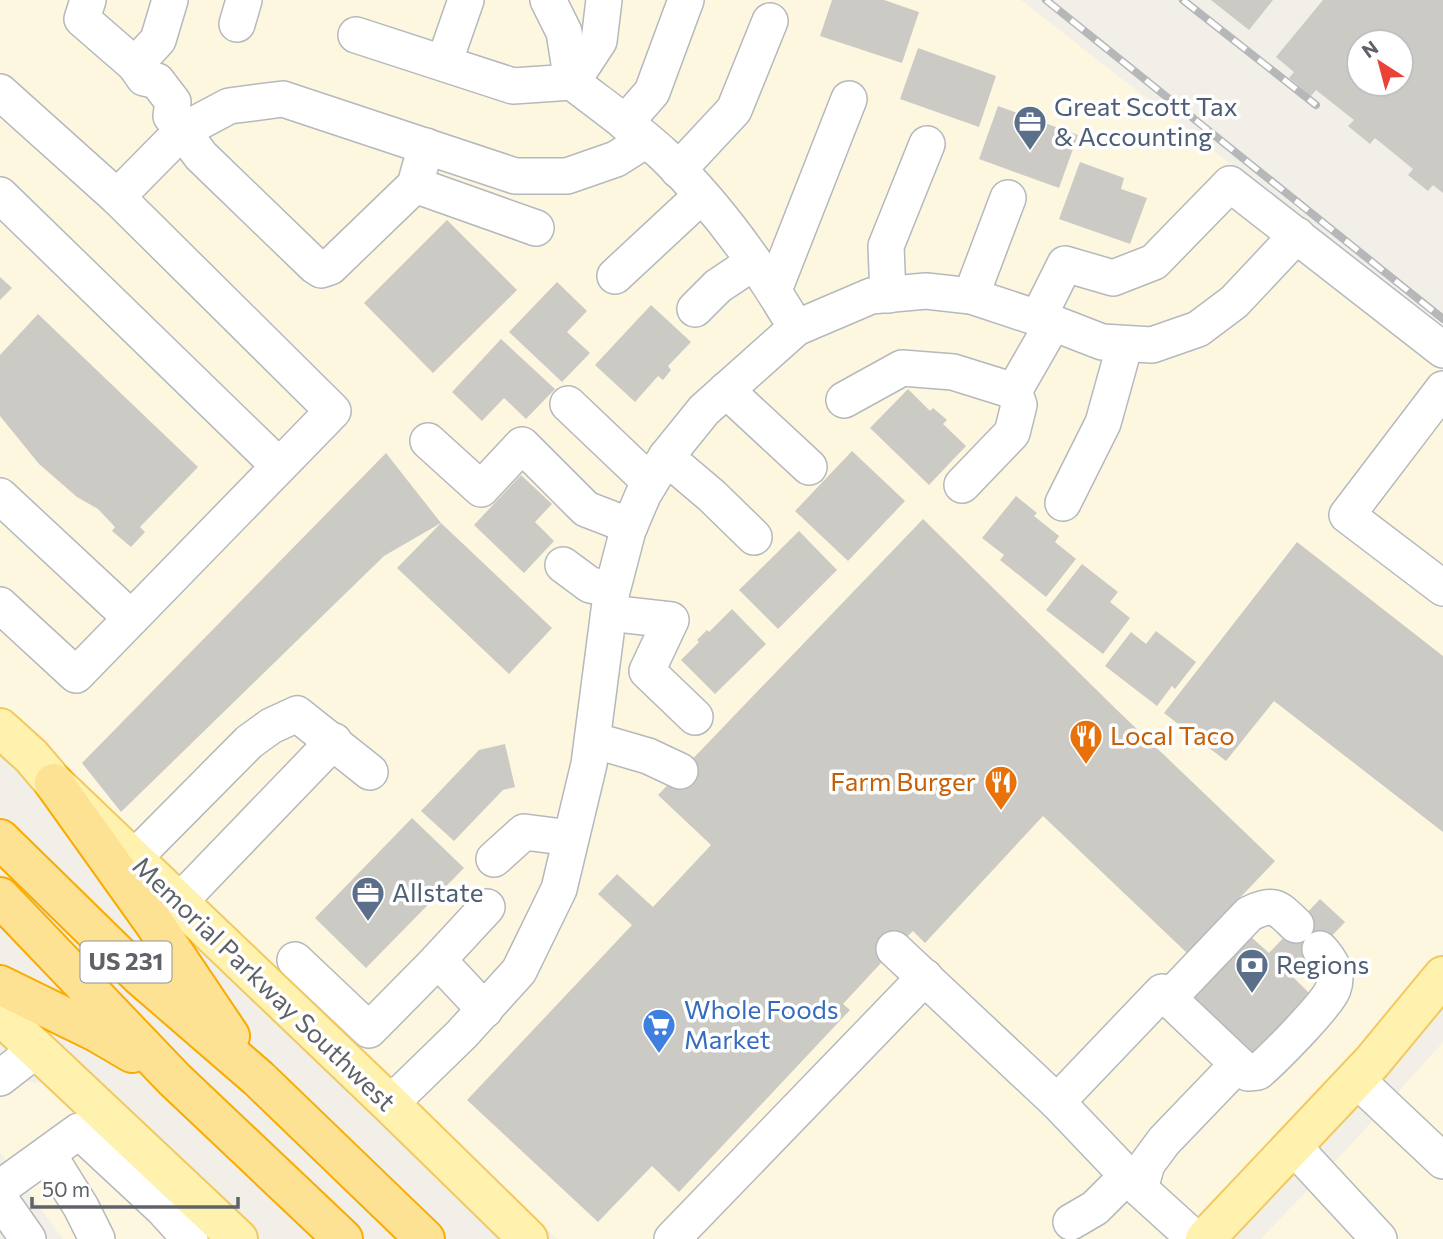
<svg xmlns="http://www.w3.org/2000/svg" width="1443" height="1239" font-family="Commissioner,sans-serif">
  <rect width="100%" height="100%" fill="#f1efe8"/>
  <g fill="#fef7e0">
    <path d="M0,0H1021L1443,331V952L1396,1011L1180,1239H557L0,713Z"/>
    <path d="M1443,1042V1239H1261L1358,1137Z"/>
    <path d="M25,1082L41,1083L54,1091L209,1239H63L0,1153V1099L9,1088Z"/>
  </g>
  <g fill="#cccac5" fill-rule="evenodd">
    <path d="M832,0H884L919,12L902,63L820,36Z"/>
    <path d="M1211,0H1273L1249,30Z"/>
    <path d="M1323,0H1443V193L1433,185L1428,191L1408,175L1413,169L1375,138L1370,144L1348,126L1354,120L1316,90L1311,96L1289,78L1294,72L1276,57ZM1359,42H1401V84H1359Z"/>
    <path d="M918,48L996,76L979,127L900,99Z"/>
    <path d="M998,106L1078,135L1059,188L979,159Z"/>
    <path d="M1080,162L1124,178L1121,189L1147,198L1130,244L1059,219Z"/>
    <path d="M447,220L517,290L433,373L364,303Z"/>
    <path d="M0,277L12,288L0,300Z"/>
    <path d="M557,282L587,311L567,332L590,353L562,382L509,332Z"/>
    <path d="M651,305L691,342L668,366L671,370L663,380L658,376L635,402L595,365Z"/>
    <path d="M38,314L198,467L140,527L145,532L131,547L112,531L115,527L98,509L77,497L39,464L0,416V355Z"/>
    <path d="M501,339L555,389L526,419L504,398L482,421L452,392Z"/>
    <path d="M908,389L930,411L933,408L947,420L943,424L966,446L929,485L870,428Z"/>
    <path d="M852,451L905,501L848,561L795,511Z"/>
    <path d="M386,453L441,523L384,556L121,812L82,763Z"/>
    <path d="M521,475L552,504L535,522L554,541L524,573L474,525Z"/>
    <path d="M1016,496L1037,513L1034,516L1059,536L1055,542L1076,559L1046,597L1000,560L1004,555L982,538Z"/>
    <path d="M923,519L1117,710L1275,861L1187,953L1043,816L925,943L913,931L894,949L843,1004L850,1010L679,1192L652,1166L598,1222L467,1100L632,925L598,894L617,874L653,907L711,845L658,795Z"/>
    <path d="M441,523L552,628L509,674L397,568Z"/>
    <path d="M799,531L837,570L778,629L739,590Z"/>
    <path d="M1297,542L1443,656V832L1274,701L1226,761L1164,713Z"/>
    <path d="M1082,564L1118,592L1110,602L1130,618L1103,654L1046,610Z"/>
    <path d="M732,609L766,644L715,694L681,660L699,642L697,640L707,630L709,632Z"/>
    <path d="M1156,631L1196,662L1175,689L1172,686L1157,706L1105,666L1131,632L1146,644Z"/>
    <path d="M505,744L515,787L503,790L454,841L421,811L479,750Z"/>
    <path d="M412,818L464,868L366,968L315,918Z"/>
    <path d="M1320,899L1345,922L1293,977L1311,995L1253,1054L1192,995L1250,936L1269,953Z"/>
  </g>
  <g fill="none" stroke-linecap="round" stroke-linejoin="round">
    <defs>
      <g id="minor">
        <path d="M88,0L82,19L135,65"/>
        <path d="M170,0L158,40L135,65L144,78L157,81L173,102L171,116L201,156L315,266L321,270L330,267L415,185L426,146"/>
        <path d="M548,0L564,32L572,82"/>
        <path d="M237,24L244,0"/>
        <path d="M356,35L513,86L572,82"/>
        <path d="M444,63L466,0"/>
        <path d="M572,82C603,106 636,129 665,156C717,206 760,266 796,328"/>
        <path d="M572,82L599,41L604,0"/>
        <path d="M0,92L117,197L333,411L76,675L0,605"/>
        <path d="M625,123L652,92L686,0"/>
        <path d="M678,170L734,110L770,21"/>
        <path d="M415,185L536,228"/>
        <path d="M0,195L279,466"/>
        <path d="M117,197L182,131L229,106L283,99L515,176H567L616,159L646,140"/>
        <path d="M615,276L701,196"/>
        <path d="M774,290L849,99"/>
        <path d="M888,295L886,246L927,144"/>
        <path d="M971,296L1008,198"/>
        <path d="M695,309L718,286L754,262"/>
        <path d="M1038,318L1065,264L1113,278L1154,262L1230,184L1443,350"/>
        <path d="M1443,389L1347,515L1443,588"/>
        <path d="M726,390L809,467"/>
        <path d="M844,400L902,368L953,372L1014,391L1053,323"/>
        <path d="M568,404L650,482"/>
        <path d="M428,441L481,489L522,445L586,509L630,526"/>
        <path d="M666,457L712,496L754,537"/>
        <path d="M962,485L1012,433L1019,405L1014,391"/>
        <path d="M0,496L131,618"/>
        <path d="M1063,503L1103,423L1125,344"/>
        <path d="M563,565L590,585L612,589"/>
        <path d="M609,613L671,620L647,671L695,717"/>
        <path d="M593,740L648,756L680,771"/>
        <path d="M133,859L249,742L271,726L297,714L370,772"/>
        <path d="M494,859L524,832L571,838"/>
        <path d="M179,902L334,741"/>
        <path d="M894,949L1057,1102L1140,1189L1195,1239"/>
        <path d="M295,960L369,1030L438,960L485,1010"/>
        <path d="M438,960L487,907"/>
        <path d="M1168,999L1249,914C1274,901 1278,908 1296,925"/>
        <path d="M0,1078L36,1050"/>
        <path d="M1356,1079L1443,1161"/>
        <path d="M1057,1102L1162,992L1238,1064L1248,1073L1258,1072C1273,1059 1327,1005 1333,989C1339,973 1330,960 1320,949"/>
        <path d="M390,1104L462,1034L519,971L559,889L589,764L611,595L628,530L643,495L666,457L704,410L796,328L871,296L926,291L971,296L1053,323L1102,342L1152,345L1198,329L1234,302L1297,235"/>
        <path d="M1293,1146L1379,1239"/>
        <path d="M48,1154L81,1207L97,1239"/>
        <path d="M0,1188L79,1131L163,1209L190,1239"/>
        <path d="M1140,1189L1147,1164L1164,1141L1238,1064"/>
        <path d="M0,1199L28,1239"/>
        <path d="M1071,1222L1095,1208L1127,1176"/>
        <path d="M672,1239L925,977"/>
      </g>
      <g id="major">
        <path d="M0,728L31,756L54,783L390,1104L528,1239"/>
        <path d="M0,1015L238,1239"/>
        <path d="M1205,1239L1372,1062L1443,976"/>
      </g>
      <g id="highway">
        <path d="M54,783L154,923L230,1036"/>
        <path d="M0,839L140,976L258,1078L425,1239"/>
        <path d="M0,897L174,1079L343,1239"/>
        <path d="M0,985L98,1033L132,1053"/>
      </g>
    </defs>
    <use href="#minor" stroke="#b5b8bc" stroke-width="38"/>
    <use href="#major" stroke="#f2c960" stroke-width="42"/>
    <use href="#highway" stroke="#f9ab00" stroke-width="42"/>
    <use href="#minor" stroke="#fff" stroke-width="35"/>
    <use href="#major" stroke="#fff2af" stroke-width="38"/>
    <use href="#highway" stroke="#fde293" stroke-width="38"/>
    <defs>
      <g id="rail">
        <path d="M1046,0L1443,319"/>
        <path d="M1183,0L1316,105"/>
      </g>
    </defs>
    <use href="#rail" stroke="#b6b7b8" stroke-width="8"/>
    <use href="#rail" stroke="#fff" stroke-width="5" stroke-dasharray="16" stroke-linecap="butt"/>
  </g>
  <defs>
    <symbol id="office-pin" viewBox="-11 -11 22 30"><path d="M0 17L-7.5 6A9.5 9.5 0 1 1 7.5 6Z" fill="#5c6f8a" stroke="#fff"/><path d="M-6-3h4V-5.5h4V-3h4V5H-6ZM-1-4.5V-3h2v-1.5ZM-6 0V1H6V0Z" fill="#fff"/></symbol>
    <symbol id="restaurant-pin" viewBox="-11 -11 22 30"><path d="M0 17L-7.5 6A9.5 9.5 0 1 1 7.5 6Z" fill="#e8710a" stroke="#fff"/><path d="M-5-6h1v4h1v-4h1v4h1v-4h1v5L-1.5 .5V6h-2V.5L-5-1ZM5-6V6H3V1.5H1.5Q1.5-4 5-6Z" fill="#fff"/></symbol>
    <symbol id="bank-pin" viewBox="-11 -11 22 30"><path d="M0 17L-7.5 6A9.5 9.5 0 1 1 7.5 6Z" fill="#5c6f8a" stroke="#fff"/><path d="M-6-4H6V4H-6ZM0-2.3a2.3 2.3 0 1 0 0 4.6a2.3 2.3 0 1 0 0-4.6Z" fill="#fff"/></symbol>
    <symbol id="supermarket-pin" viewBox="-11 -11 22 30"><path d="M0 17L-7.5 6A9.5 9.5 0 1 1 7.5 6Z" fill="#3f7fe0" stroke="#fff"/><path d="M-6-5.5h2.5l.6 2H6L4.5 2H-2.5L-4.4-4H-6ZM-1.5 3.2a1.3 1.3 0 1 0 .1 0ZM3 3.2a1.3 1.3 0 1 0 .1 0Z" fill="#fff"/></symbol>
  </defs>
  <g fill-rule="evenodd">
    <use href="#office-pin" x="1011" y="103" width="38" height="52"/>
    <use href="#restaurant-pin" x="1067" y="717" width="38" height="52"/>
    <use href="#restaurant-pin" x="982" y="763" width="38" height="52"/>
    <use href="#office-pin" x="349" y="874" width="38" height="52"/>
    <use href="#bank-pin" x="1233" y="946" width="38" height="52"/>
    <use href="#supermarket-pin" x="640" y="1006" width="38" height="52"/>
  </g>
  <g text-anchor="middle" stroke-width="7" stroke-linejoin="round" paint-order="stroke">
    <rect fill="#fff" stroke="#8f9295" stroke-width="2" x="80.5" y="941.5" width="91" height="41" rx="5"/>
    <g font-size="24" font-weight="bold" fill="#5f6368">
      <text x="126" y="970">US 231</text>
    </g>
    <g font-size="26" fill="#4e5e75" stroke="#fff" text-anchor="start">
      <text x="1054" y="116">Great Scott Tax<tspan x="1054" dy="30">&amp; Accounting</tspan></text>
      <text x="392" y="902">Allstate</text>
      <text x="1276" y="974">Regions</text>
    </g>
    <g font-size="26" fill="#c56008" stroke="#fff" text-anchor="start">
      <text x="1110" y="745">Local Taco</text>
      <text x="976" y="791" text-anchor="end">Farm Burger</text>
    </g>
    <g font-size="26" fill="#5f6368" stroke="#fff">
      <text transform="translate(264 984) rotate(44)" y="9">Memorial Parkway Southwest</text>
    </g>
    <g font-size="26" fill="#366cbe" stroke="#fff" text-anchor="start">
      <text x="684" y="1019">Whole Foods<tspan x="684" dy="30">Market</tspan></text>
    </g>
  </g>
  <g transform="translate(1380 63) rotate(324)"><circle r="33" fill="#ffffff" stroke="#bfc1c3" stroke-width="2"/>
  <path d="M0-5L12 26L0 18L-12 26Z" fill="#ea4335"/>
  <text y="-10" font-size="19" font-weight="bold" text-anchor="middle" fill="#5f6368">N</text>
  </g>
  <path d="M32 1197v10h206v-10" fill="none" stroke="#5f6368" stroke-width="3.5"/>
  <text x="42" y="1197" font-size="21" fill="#5f6368" stroke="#ffffff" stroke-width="5" paint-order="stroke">50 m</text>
</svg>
